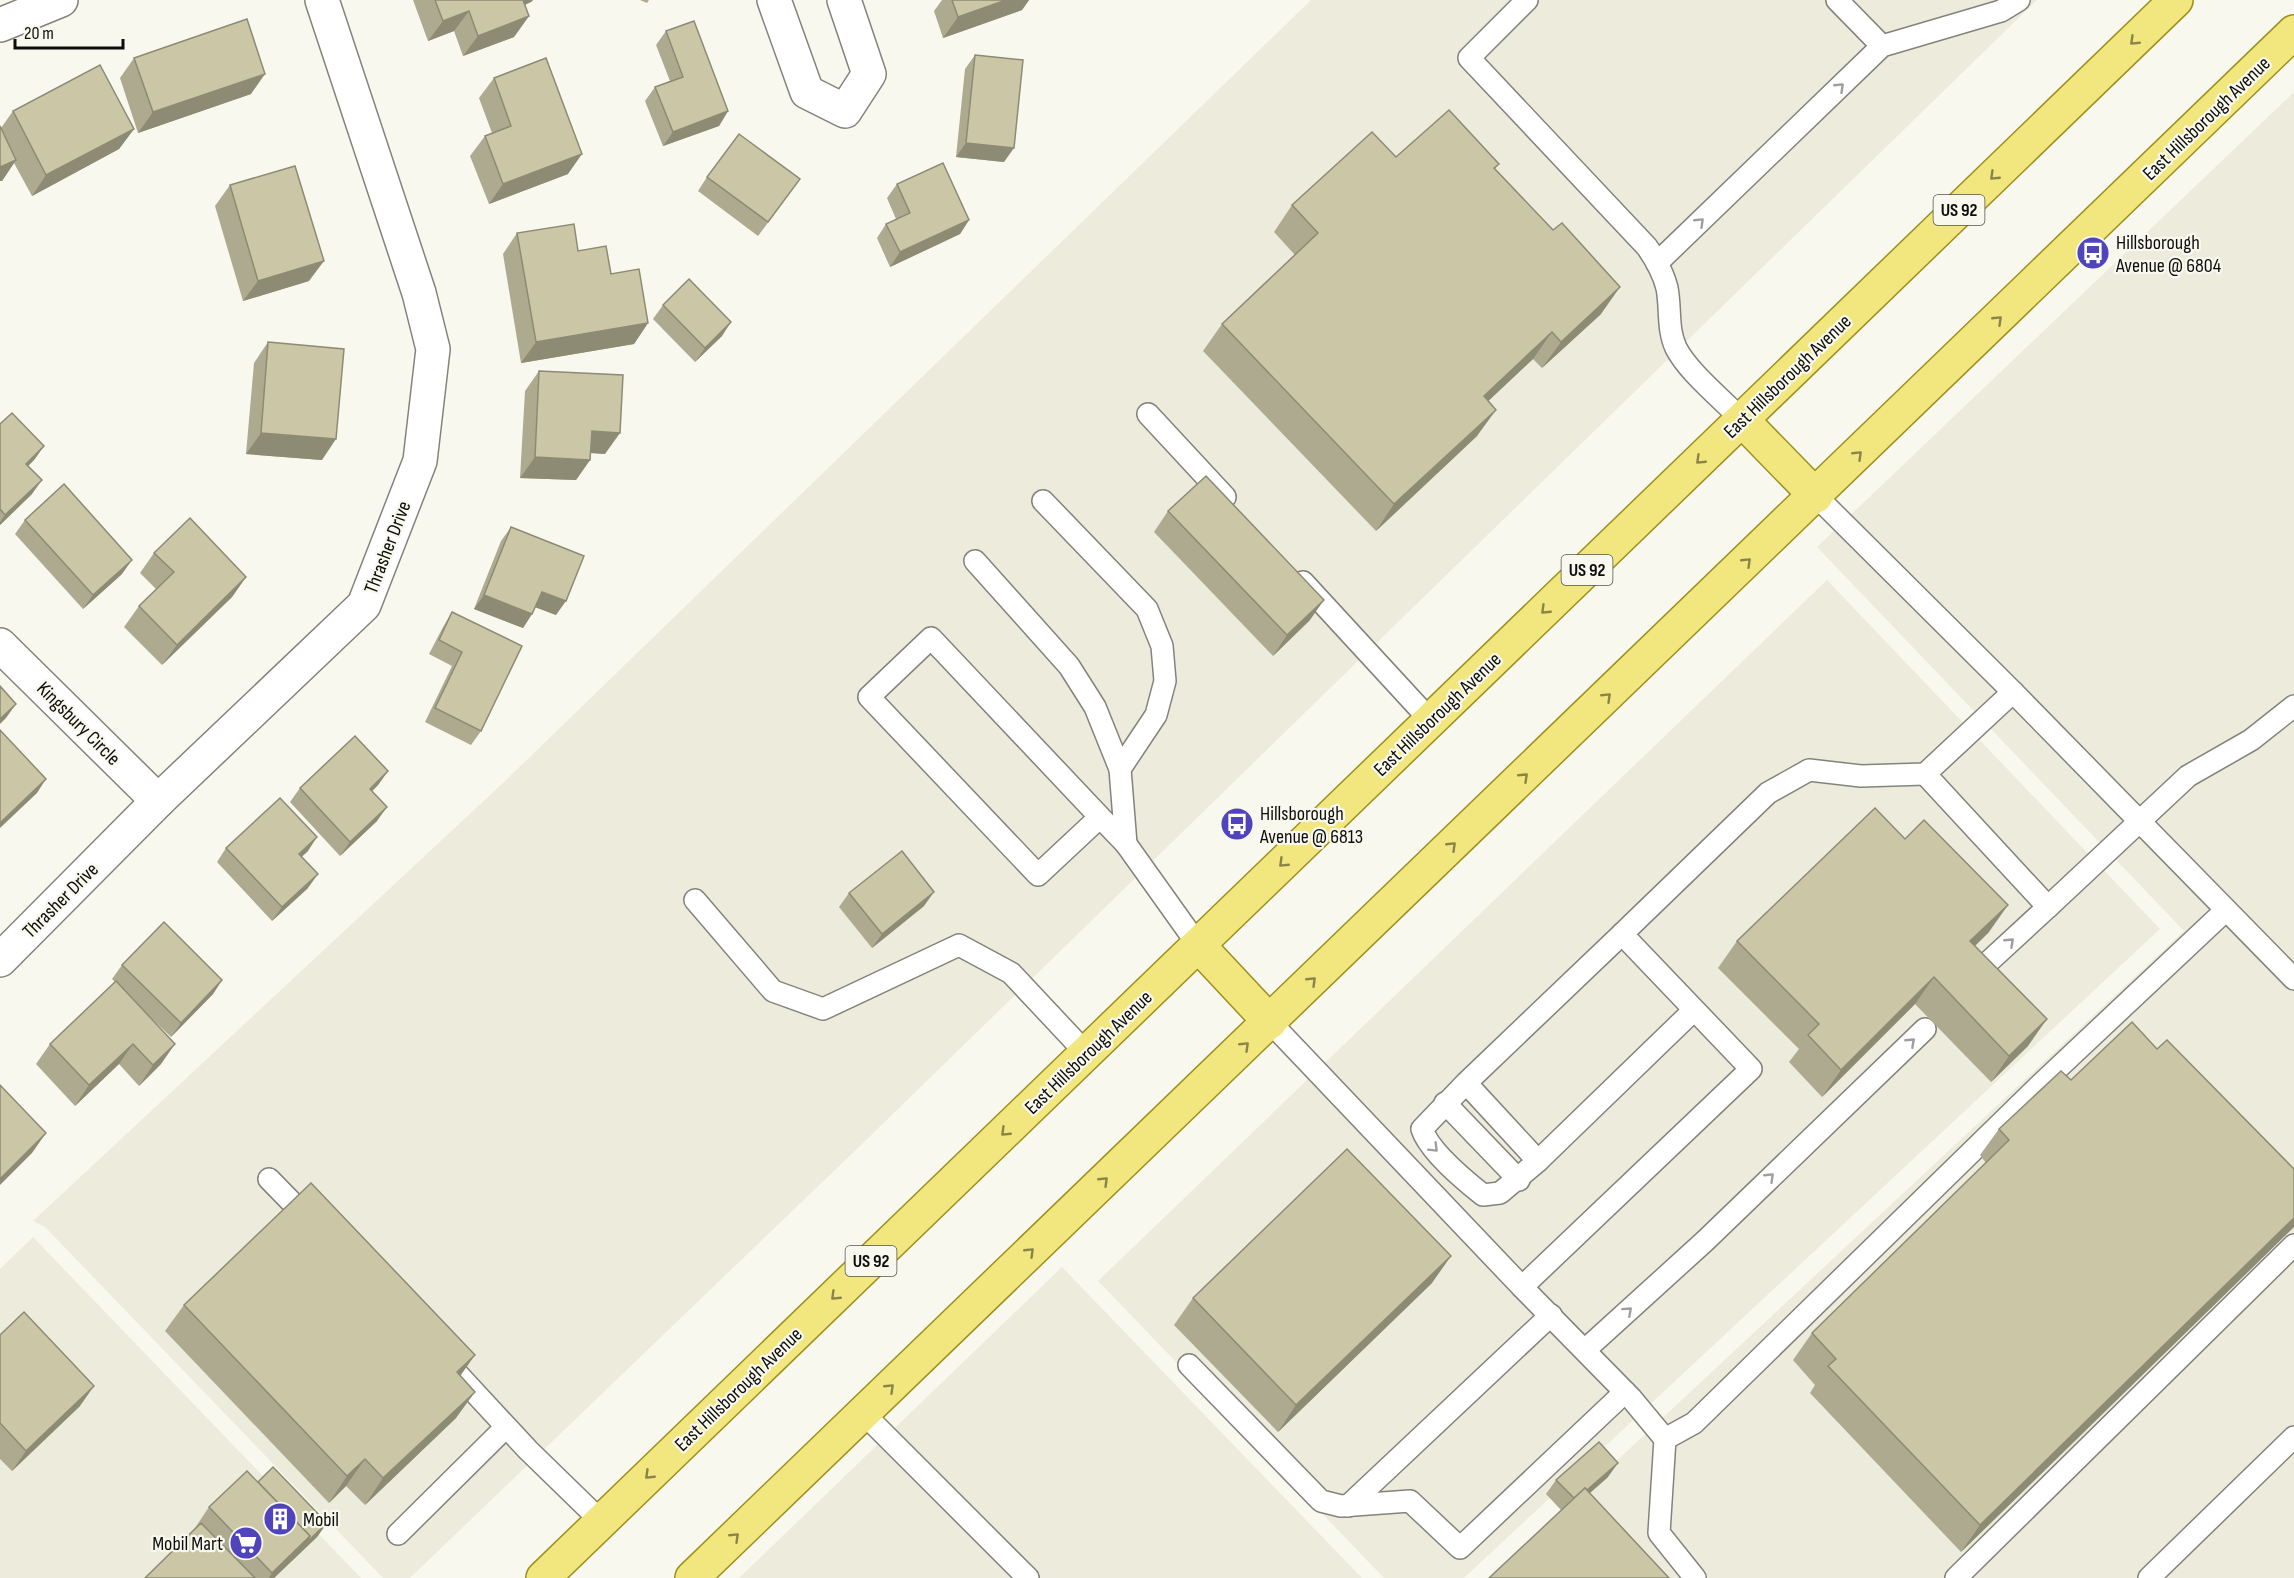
<svg xmlns="http://www.w3.org/2000/svg" width="2294" height="1578" font-family="'Sofia Sans Condensed',sans-serif">
  <rect width="100%" height="100%" fill="#f8f8ef"/>
  <g fill="#edecdc">
    <path d="M1311,0H2037L859,1147L410,1578H383L45,1227L33,1221L504,782Z"/>
    <path d="M2294,92V1578H1491L2184,931L1817,547Z"/>
    <path d="M1827,580L2160,929L1464,1578H1384L1098,1281Z"/>
    <path d="M33,1237L361,1578H0V1269Z"/>
    <path d="M1062,1267L1362,1578H739Z"/>
  </g>
  <g fill="none" stroke-linecap="round" stroke-linejoin="round">
    <defs>
      <g id="service">
        <path d="M1527,0L1469,58L1647,247C1656,260 1663,272 1667,288C1671,308 1667,329 1676,348C1688,372 1723,400 1742,420"/>
        <path d="M1837,0L1882,46"/>
        <path d="M1657,263L1882,46L2001,11L2019,0"/>
        <path d="M1148,414L1225,497"/>
        <path d="M1816,496L2013,692L2294,979"/>
        <path d="M1043,501L1147,609L1162,646L1165,681L1156,715L1120,769L1126,844"/>
        <path d="M975,561L1069,666L1095,707L1120,769"/>
        <path d="M1303,582L1431,721"/>
        <path d="M1925,774L2048,907L2188,776L2251,740L2294,706"/>
        <path d="M1100,817L931,638L869,697L1038,875L1100,817L1126,844L1198,945"/>
        <path d="M695,900L773,991L823,1009L959,945L1011,973L1086,1053"/>
        <path d="M1971,978L2048,907"/>
        <path d="M1270,1022L1522,1287L1751,1069L1622,934L1768,793L1809,770L1861,776L1925,774L2013,692"/>
        <path d="M1466,1083L1422,1129C1429,1151 1464,1180 1483,1195L1500,1193L1538,1161L1466,1083L1622,934"/>
        <path d="M1445,1103L1519,1180"/>
        <path d="M1538,1161L1693,1011"/>
        <path d="M269,1179L311,1222"/>
        <path d="M1522,1287L1631,1398L1665,1439L1659,1533L1695,1578"/>
        <path d="M1585,1350L1705,1241L1925,1029"/>
        <path d="M1189,1365L1321,1501L1341,1506L1410,1501L1460,1548L1625,1392"/>
        <path d="M451,1367L528,1450L601,1521"/>
        <path d="M863,1413L1028,1578"/>
        <path d="M1665,1439L1694,1423L2041,1084L2226,910"/>
        <path d="M1348,1506L1551,1315"/>
        <path d="M398,1534L506,1427"/>
        <path d="M1956,1578L2294,1245"/>
        <path d="M2149,1578L2294,1437"/>
      </g>
      <g id="minor">
        <path d="M774,0L807,92L845,111L869,74L844,0"/>
        <path d="M0,25L61,0"/>
        <path d="M0,645L158,801"/>
        <path d="M0,960L158,801L364,605L420,461L433,349L419,293L322,0"/>
      </g>
      <g id="primary">
        <path d="M1742,420L1816,496"/>
        <path d="M1198,945L1270,1022"/>
        <path d="M543,1578L2176,0"/>
        <path d="M692,1578L2294,32"/>
      </g>
    </defs>
    <use href="#service" stroke="#84837b" stroke-width="24"/>
    <use href="#minor" stroke="#84837b" stroke-width="36"/>
    <use href="#primary" stroke="#9c901e" stroke-width="36"/>
    <use href="#service" stroke="#fff" stroke-width="21"/>
    <use href="#minor" stroke="#fff" stroke-width="33"/>
    <use href="#primary" stroke="#f2e67e" stroke-width="33"/>
  </g>
  <g fill="#aeaa8f">
    <path d="M413,0H533L531,2L525,5L529,16L514,37L463,56L454,31L428,41Z"/>
    <path d="M640,0H649L647,3Z"/>
    <path d="M942,0H1029L1022,10L943,38L934,11Z"/>
    <path d="M666,31L728,111L719,126L663,146L645,101L655,87L670,81L656,45Z"/>
    <path d="M975,55L1004,162L956,157L965,69Z"/>
    <path d="M134,58L251,94L138,133L120,78Z"/>
    <path d="M494,78L568,174L489,204L470,156L485,136L492,133L479,98Z"/>
    <path d="M13,111L134,129L119,149L32,196L14,163L2,181L1,128Z"/>
    <path d="M1396,157L1499,164L1495,169L1601,314L1542,368L1533,359L1488,401L1477,436L1376,531L1203,351L1222,324L1295,255L1274,232L1292,205Z"/>
    <path d="M707,177L790,193L758,236L698,191Z"/>
    <path d="M897,184L969,220L960,234L890,267L877,238L886,224L896,219L887,198Z"/>
    <path d="M230,185L309,281L243,301L215,206Z"/>
    <path d="M517,233L578,251L611,274L648,323L634,344L521,363L503,254Z"/>
    <path d="M663,305L722,336L695,362L653,319Z"/>
    <path d="M268,342L322,460L246,454L254,363Z"/>
    <path d="M539,371L605,454L591,453L590,460L576,480L520,478L525,391Z"/>
    <path d="M0,424L44,446L34,460L28,466L32,494L0,525Z"/>
    <path d="M1168,511L1310,620L1273,656L1154,532Z"/>
    <path d="M25,520L122,574L83,609L15,534Z"/>
    <path d="M511,527L556,615L535,607L532,614L523,628L474,609L501,541Z"/>
    <path d="M154,553L246,577L232,597L162,665L124,627L139,606L156,589L140,573Z"/>
    <path d="M452,612L481,731L471,745L425,722L452,666L429,654L443,627Z"/>
    <path d="M388,771L378,785L372,791L377,821L340,856L290,802L300,788Z"/>
    <path d="M226,848L308,851L302,856L308,888L272,921L217,862Z"/>
    <path d="M849,893L924,906L872,948L839,907Z"/>
    <path d="M1989,932L1975,946L2028,1046L1991,1082L1915,1004L1822,1097L1789,1062L1799,1049L1718,968L1737,941Z"/>
    <path d="M122,965L222,980L213,994L171,1037L140,1007L161,1064L139,1086L119,1064L75,1106L36,1064L50,1044L115,982L112,979Z"/>
    <path d="M2157,1049L2294,1169V1227L1961,1552L1810,1393L1815,1385L1793,1360L1812,1333L1986,1163L1980,1155L1999,1129L2071,1080Z"/>
    <path d="M1432,1283L1278,1432L1174,1325L1193,1298Z"/>
    <path d="M184,1305L460,1376L456,1418L365,1505L346,1486L329,1503L165,1331Z"/>
    <path d="M0,1335L80,1406L12,1471L0,1459Z"/>
    <path d="M1608,1477L1590,1493L1561,1510L1546,1494L1556,1480Z"/>
    <path d="M258,1482L327,1523L317,1537L274,1578H145L195,1529V1528L209,1507Z"/>
  </g>
  <g fill="#8d8b74">
    <path d="M514,0H533L531,2L506,12Z"/>
    <path d="M1006,0H1029L1022,10L943,38L958,17Z"/>
    <path d="M469,11L454,31L428,41L443,21Z"/>
    <path d="M529,16L514,37L463,56L478,36Z"/>
    <path d="M265,74L251,94L138,133L153,112Z"/>
    <path d="M728,111L719,126L663,146L673,132Z"/>
    <path d="M134,129L119,149L32,196L46,175Z"/>
    <path d="M966,143L1014,148L1004,162L956,157Z"/>
    <path d="M582,154L568,174L489,204L503,184Z"/>
    <path d="M16,160L2,181H0V167Z"/>
    <path d="M969,220L960,234L890,267L900,252Z"/>
    <path d="M324,261L309,281L243,301L258,281Z"/>
    <path d="M1620,287L1601,314L1542,368L1561,342Z"/>
    <path d="M731,322L722,336L695,362L705,348Z"/>
    <path d="M648,323L634,344L521,363L536,342Z"/>
    <path d="M1552,332L1533,359L1465,423L1484,396Z"/>
    <path d="M1496,410L1477,436L1376,531L1394,504Z"/>
    <path d="M592,431L620,433L605,454L577,452Z"/>
    <path d="M261,433L336,439L322,460L246,454Z"/>
    <path d="M44,446L34,460L16,478L26,464Z"/>
    <path d="M535,457L590,460L576,480L520,478Z"/>
    <path d="M42,480L32,494L0,525V522L5,515Z"/>
    <path d="M132,560L122,574L83,609L93,595Z"/>
    <path d="M246,577L232,597L162,665L177,645Z"/>
    <path d="M542,592L566,601L556,615L532,606Z"/>
    <path d="M484,595L532,614L523,628L474,609Z"/>
    <path d="M1324,600L1310,620L1273,656L1287,635Z"/>
    <path d="M16,704L6,718L0,724V719Z"/>
    <path d="M388,771L378,785L360,803L370,789Z"/>
    <path d="M46,779L37,793L0,828V823Z"/>
    <path d="M387,807L377,821L340,856L350,842Z"/>
    <path d="M317,837L308,851L290,868L299,854Z"/>
    <path d="M318,874L308,888L272,921L282,907Z"/>
    <path d="M934,892L924,906L872,948L882,934Z"/>
    <path d="M2008,905L1989,932L1952,968L1970,941Z"/>
    <path d="M1934,977L1915,1004L1822,1097L1841,1070Z"/>
    <path d="M222,980L213,994L171,1037L181,1023Z"/>
    <path d="M2047,1019L2028,1046L1991,1082L2009,1056Z"/>
    <path d="M133,1044L119,1064L75,1106L89,1085Z"/>
    <path d="M175,1044L161,1064L139,1086L153,1065Z"/>
    <path d="M46,1133L32,1153L0,1185V1179Z"/>
    <path d="M2294,1218V1227L1961,1552L1980,1525Z"/>
    <path d="M1451,1256L1432,1283L1278,1432L1296,1405Z"/>
    <path d="M475,1355L456,1382L457,1372Z"/>
    <path d="M94,1386L80,1406L12,1471L26,1451Z"/>
    <path d="M475,1392L456,1418L365,1505L383,1478Z"/>
    <path d="M365,1459L346,1486L329,1503L347,1476Z"/>
    <path d="M1618,1463L1608,1477L1566,1514L1575,1500Z"/>
    <path d="M327,1523L317,1537L274,1578H269L272,1573L310,1536Z"/>
  </g>
  <g fill="#cac6a6" stroke="#8d8b74" stroke-width="1.5">
    <path d="M435,0H523L529,16L478,36L469,11L443,21Z"/>
    <path d="M952,0H1006L958,17Z"/>
    <path d="M247,19L265,74L153,112L134,58Z"/>
    <path d="M694,21L728,111L673,132L655,87L683,77L666,31Z"/>
    <path d="M975,55L1023,60L1014,148L966,143Z"/>
    <path d="M546,58L582,154L503,184L485,136L511,126L494,78Z"/>
    <path d="M100,65L134,129L46,175L13,111Z"/>
    <path d="M1449,110L1499,164L1494,168L1553,230L1562,223L1620,287L1561,342L1552,332L1484,396L1496,410L1394,504L1222,324L1318,233L1292,205L1372,132L1396,157Z"/>
    <path d="M0,126L16,160L0,167Z"/>
    <path d="M739,134L800,179L768,222L707,177Z"/>
    <path d="M943,163L969,220L900,252L886,224L910,213L897,184Z"/>
    <path d="M295,166L324,261L258,281L230,185Z"/>
    <path d="M574,224L578,251L606,246L611,274L639,269L648,323L536,342L517,233Z"/>
    <path d="M689,279L731,322L705,348L663,305Z"/>
    <path d="M268,342L344,349L336,439L261,433Z"/>
    <path d="M539,371L623,375L620,433L592,431L590,460L535,457Z"/>
    <path d="M12,413L44,446L26,464L42,480L5,515L0,509V424Z"/>
    <path d="M1206,476L1324,600L1287,635L1168,511Z"/>
    <path d="M64,484L132,560L93,595L25,520Z"/>
    <path d="M190,518L246,577L177,645L139,606L174,572L154,553Z"/>
    <path d="M511,527L584,556L566,601L542,592L532,614L484,595Z"/>
    <path d="M452,612L522,646L481,731L435,708L462,652L439,640Z"/>
    <path d="M0,686L16,704L0,719Z"/>
    <path d="M0,730L46,779L0,823Z"/>
    <path d="M355,736L388,771L370,789L387,807L350,842L300,788Z"/>
    <path d="M280,798L317,837L299,854L318,874L282,907L226,848Z"/>
    <path d="M1875,808L1905,839L1924,820L2008,905L1970,941L2047,1019L2009,1056L1934,977L1841,1070L1808,1035L1819,1024L1737,941Z"/>
    <path d="M902,851L934,892L882,934L849,893Z"/>
    <path d="M164,922L222,980L181,1023L122,965Z"/>
    <path d="M116,981L175,1044L153,1065L133,1044L89,1085L50,1044Z"/>
    <path d="M2132,1022L2157,1049L2167,1040L2294,1169V1218L1980,1525L1828,1366L1836,1359L1812,1333L2009,1140L1999,1129L2061,1071L2071,1080Z"/>
    <path d="M0,1085L46,1133L0,1179Z"/>
    <path d="M1347,1149L1451,1256L1296,1405L1193,1298Z"/>
    <path d="M311,1183L475,1355L457,1372L475,1392L383,1478L365,1459L347,1476L184,1305Z"/>
    <path d="M24,1312L94,1386L26,1451L0,1423V1335Z"/>
    <path d="M1599,1442L1618,1463L1587,1490L1585,1488L1574,1498L1556,1480Z"/>
    <path d="M273,1467L327,1523L306,1543L310,1536L258,1482Z"/>
    <path d="M247,1471L310,1536L272,1573L209,1507Z"/>
    <path d="M1585,1488L1669,1578H1489Z"/>
    <path d="M201,1523L255,1578H145Z"/>
  </g>
  <defs><path id="oneway-chevron" d="M-2-3.5L2.5 0L-2 3.5" fill="none" stroke-width="1.6" stroke-linecap="round" stroke-linejoin="round" transform="scale(1.5)"/></defs>
  <g stroke="#8b844a">
    <use href="#oneway-chevron" transform="translate(2134 41) rotate(136)"/>
    <use href="#oneway-chevron" transform="translate(1994 176) rotate(136)"/>
    <use href="#oneway-chevron" transform="translate(1998 320) rotate(-44)"/>
    <use href="#oneway-chevron" transform="translate(1858 455) rotate(-44)"/>
    <use href="#oneway-chevron" transform="translate(1700 460) rotate(136)"/>
    <use href="#oneway-chevron" transform="translate(1747 562) rotate(-44)"/>
    <use href="#oneway-chevron" transform="translate(1545 610) rotate(136)"/>
    <use href="#oneway-chevron" transform="translate(1607 697) rotate(-44)"/>
    <use href="#oneway-chevron" transform="translate(1524 777) rotate(-44)"/>
    <use href="#oneway-chevron" transform="translate(1452 846) rotate(-44)"/>
    <use href="#oneway-chevron" transform="translate(1283 863) rotate(136)"/>
    <use href="#oneway-chevron" transform="translate(1312 981) rotate(-44)"/>
    <use href="#oneway-chevron" transform="translate(1245 1046) rotate(-44)"/>
    <use href="#oneway-chevron" transform="translate(1005 1132) rotate(136)"/>
    <use href="#oneway-chevron" transform="translate(1104 1181) rotate(-44)"/>
    <use href="#oneway-chevron" transform="translate(1030 1252) rotate(-44)"/>
    <use href="#oneway-chevron" transform="translate(835 1296) rotate(136)"/>
    <use href="#oneway-chevron" transform="translate(890 1388) rotate(-44)"/>
    <use href="#oneway-chevron" transform="translate(649 1475) rotate(136)"/>
    <use href="#oneway-chevron" transform="translate(735 1537) rotate(-44)"/>
  </g>
  <g stroke="#9e9e9d">
    <use href="#oneway-chevron" transform="translate(1840 87) rotate(-44)"/>
    <use href="#oneway-chevron" transform="translate(1700 222) rotate(-44)"/>
    <use href="#oneway-chevron" transform="translate(2010 942) rotate(-43)"/>
    <use href="#oneway-chevron" transform="translate(1911 1042) rotate(-43)"/>
    <use href="#oneway-chevron" transform="translate(1434 1148) rotate(45)"/>
    <use href="#oneway-chevron" transform="translate(1770 1177) rotate(-44)"/>
    <use href="#oneway-chevron" transform="translate(1628 1311) rotate(-42)"/>
  </g>
  <defs>
    <symbol id="bus-disc" viewBox="-11 -11 22 22"><circle r="9.5" fill="#4f44bc" stroke="#f8f8ef"/><path d="M-5-6H5V4H4V6H2V4H-2V6H-4V4H-5ZM-3.5-4V0h7V-4ZM-3.5 1.2v1.5H-2V1.2ZM2 1.2v1.5H3.5V1.2Z" fill="#fff"/></symbol>
    <symbol id="building-disc" viewBox="-11 -11 22 22"><circle r="9.5" fill="#4f44bc" stroke="#f8f8ef"/><path d="M-4-6H4V6H1V3H-1V6H-4ZM-2.5-4.3h1.7v1.8h-1.7ZM.8-4.3h1.7v1.8H.8ZM-2.5-1h1.7V.8h-1.7ZM.8-1h1.7V.8H.8Z" fill="#fff"/></symbol>
    <symbol id="supermarket-disc" viewBox="-11 -11 22 22"><circle r="9.5" fill="#4f44bc" stroke="#f8f8ef"/><path d="M-6-5.5h2.5l.6 2H6L4.5 2H-2.5L-4.4-4H-6ZM-1.5 3.2a1.3 1.3 0 1 0 .1 0ZM3 3.2a1.3 1.3 0 1 0 .1 0Z" fill="#fff"/></symbol>
  </defs>
  <g fill-rule="evenodd">
    <use href="#bus-disc" x="2074" y="234" width="38" height="38"/>
    <use href="#bus-disc" x="1218" y="805" width="38" height="38"/>
    <use href="#building-disc" x="261" y="1500" width="38" height="38"/>
    <use href="#supermarket-disc" x="227" y="1524" width="38" height="38"/>
  </g>
  <g text-anchor="middle" stroke-width="4.5" stroke-linejoin="round" paint-order="stroke">
    <g fill="#f8f8ef" stroke="#54544f" stroke-width="1.5">
      <rect x="1933.5" y="195" width="51" height="30" rx="4.5"/>
      <rect x="1561.5" y="555" width="51" height="30" rx="4.5"/>
      <rect x="845.5" y="1246" width="51" height="30" rx="4.5"/>
    </g>
    <g font-size="18" font-weight="bold" fill="#0d0d0a">
      <text x="1959" y="216">US 92</text>
      <text x="1587" y="576">US 92</text>
      <text x="871" y="1267">US 92</text>
    </g>
    <g font-size="20" fill="#0d0d0a" stroke="#f8f8ef">
      <text transform="translate(2206 118) rotate(-44)" y="7">East Hillsborough Avenue</text>
      <text transform="translate(1787 376) rotate(-44)" y="7">East Hillsborough Avenue</text>
      <text transform="translate(387 547) rotate(-69)" y="7">Thrasher Drive</text>
      <text transform="translate(1437 714) rotate(-44)" y="7">East Hillsborough Avenue</text>
      <text transform="translate(79 723) rotate(45)" y="7">Kingsbury Circle</text>
      <text transform="translate(60 900) rotate(-45)" y="7">Thrasher Drive</text>
      <text transform="translate(1088 1052) rotate(-44)" y="7">East Hillsborough Avenue</text>
      <text transform="translate(738 1389) rotate(-44)" y="7">East Hillsborough Avenue</text>
    </g>
    <g font-size="20" fill="#0d0d0a" stroke="#f8f8ef" text-anchor="start">
      <text x="2116" y="249">Hillsborough<tspan x="2116" dy="23">Avenue @ 6804</tspan></text>
      <text x="1260" y="820">Hillsborough<tspan x="1260" dy="23">Avenue @ 6813</tspan></text>
      <text x="303" y="1526">Mobil</text>
      <text x="223" y="1550" text-anchor="end">Mobil Mart</text>
    </g>
  </g>
  <path d="M15 39v9h108v-9" fill="none" stroke="#0d0d0a" stroke-width="3"/>
  <text x="24" y="39" font-size="18" fill="#0d0d0a" stroke="#f8f8ef" stroke-width="4.5" paint-order="stroke">20 m</text>
</svg>
